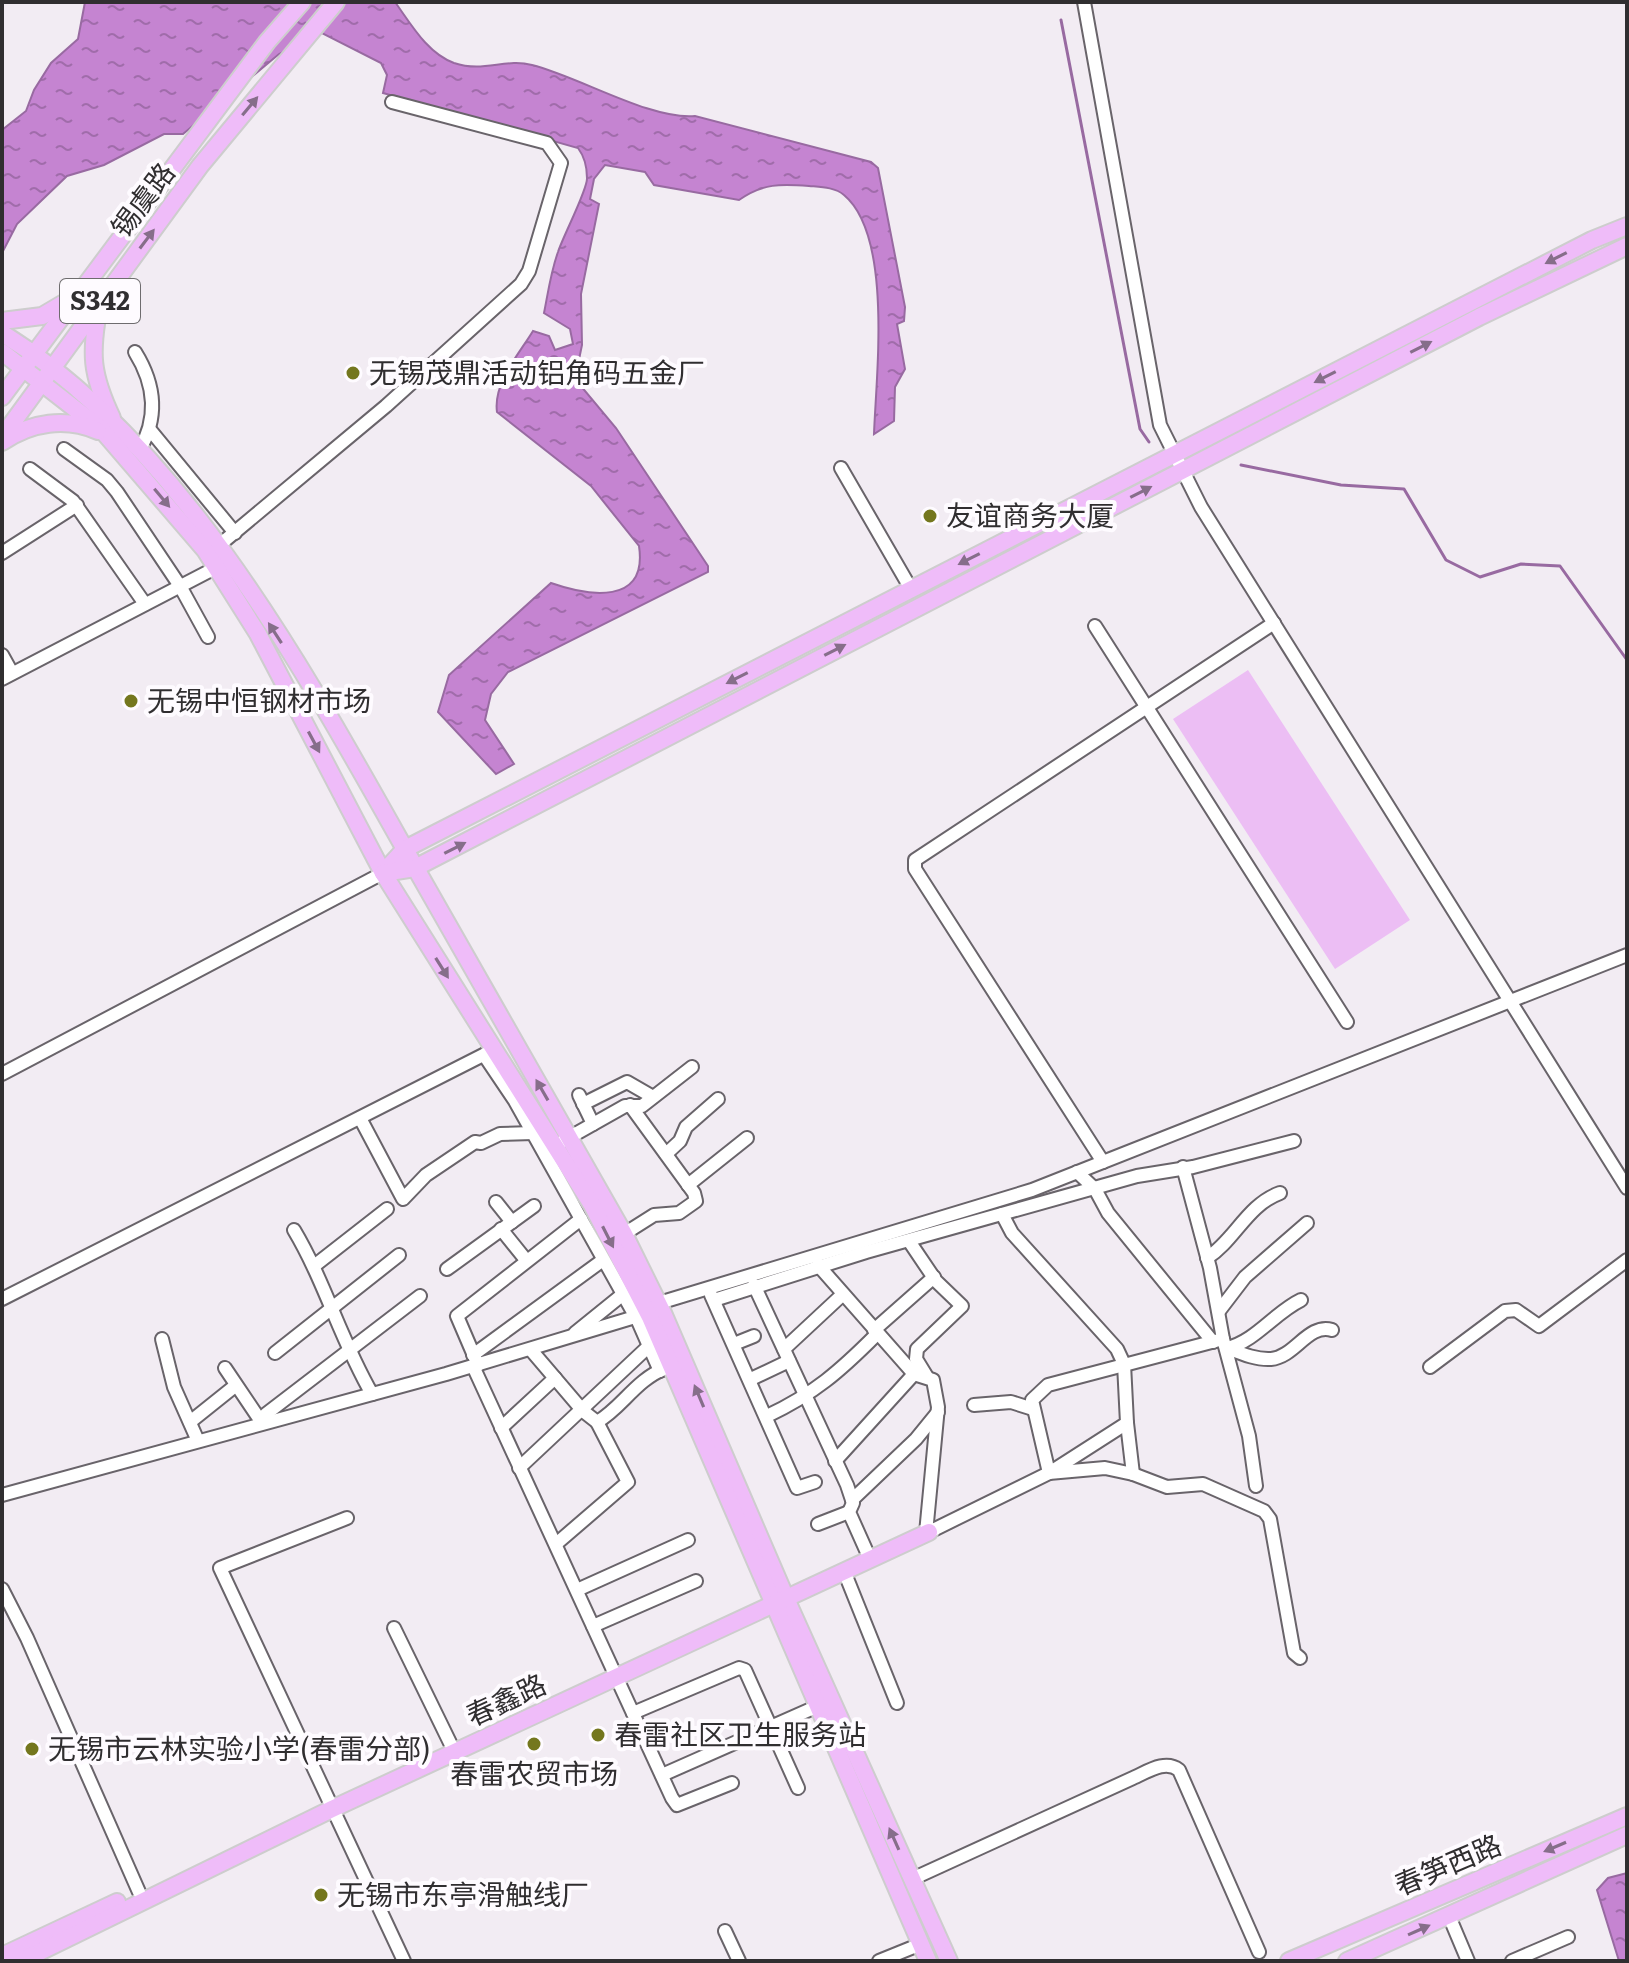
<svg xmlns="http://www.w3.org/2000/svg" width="1629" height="1963" font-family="Literata,'Noto Sans SC',serif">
  <defs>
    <pattern id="water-ripples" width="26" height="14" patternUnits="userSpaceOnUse" patternTransform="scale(2)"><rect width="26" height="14" fill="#c584d1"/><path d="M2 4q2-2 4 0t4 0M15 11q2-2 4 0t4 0" fill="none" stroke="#a06caa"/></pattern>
  </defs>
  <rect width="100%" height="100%" fill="#f2ecf3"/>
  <path fill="#ecbef4" d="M1248,670L1410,920L1335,969L1173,719Z"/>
  <g fill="url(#water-ripples)" stroke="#986aa1" stroke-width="2">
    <path d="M85,2H395C411,24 427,53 454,63C484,73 505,58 532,65C580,77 650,120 695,116L871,162L878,168L905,307L904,321L897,324L905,369L895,387L894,421L874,434C876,376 893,236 844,195C835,187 820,187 809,186C781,184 763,183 739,200L654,185L645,172L605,165L594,179L590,199L599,204L581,294L582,345L575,379L616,428L708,566V572L508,672L491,694L485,720L514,764L496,774L438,712L449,675L551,583C588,596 648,606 639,546L591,486L497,412C493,383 519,354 533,331L549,336L555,350L573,344L570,329L544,313C548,293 551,271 558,252C563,236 588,189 587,178C587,168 584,156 578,148L383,93L387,75L381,63L322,33L279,54L183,134H164L104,165L67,176L17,224L2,253V130L26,111L34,90L51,63L78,39Z"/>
    <path d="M1627,1873V1961H1619L1597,1890L1608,1878Z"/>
  </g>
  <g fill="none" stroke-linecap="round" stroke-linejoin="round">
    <g stroke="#986aa1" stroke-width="3">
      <path d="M1061,20L1140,429L1149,442"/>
      <path d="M1241,465L1341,485L1404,489L1446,560L1480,577L1521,564L1560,566L1627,660"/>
    </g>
    <defs>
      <g id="minor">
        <path d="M1084,2L1160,425L1201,507L1627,1188"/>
        <path d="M135,352C155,384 159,417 139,451"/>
        <path d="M151,431L235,533"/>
        <path d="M64,449L107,480L117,492L180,586L208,637"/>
        <path d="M841,468L911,589"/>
        <path d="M30,469L73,501L145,604"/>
        <path d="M217,547L386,406L521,284L529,271L561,163L547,143L392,102"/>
        <path d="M2,553L77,505"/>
        <path d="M1095,626L1347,1022"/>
        <path d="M2,655L12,673"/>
        <path d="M2,679L221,565"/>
        <path d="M484,1055L515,1101L638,1321L660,1371"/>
        <path d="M2,1074L383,873"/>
        <path d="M579,1095L593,1124"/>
        <path d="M583,1104L627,1082L653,1097"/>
        <path d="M360,1118L403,1199L426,1175L475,1142L481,1143L500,1134L533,1133"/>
        <path d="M563,1141L625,1106H642L692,1067"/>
        <path d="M666,1154L680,1141L686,1127L718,1099"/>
        <path d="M1103,1162L915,869V860L1274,623"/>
        <path d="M1183,1167L1210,1268L1223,1339L1249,1436L1256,1486"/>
        <path d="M1077,1172L1095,1189L1108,1213L1213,1342"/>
        <path d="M688,1185L747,1138"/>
        <path d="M496,1202L512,1222"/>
        <path d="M501,1229L526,1260"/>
        <path d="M294,1230C325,1282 341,1341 372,1394"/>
        <path d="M624,1234L654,1215L679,1213L696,1201L694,1193L630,1105"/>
        <path d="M909,1241L936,1281L962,1306L917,1349L916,1359L927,1377"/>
        <path d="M1207,1258C1235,1240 1247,1205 1280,1193"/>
        <path d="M818,1265L914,1374L933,1380L938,1407L926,1533"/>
        <path d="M314,1266L387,1209"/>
        <path d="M447,1269L534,1206"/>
        <path d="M754,1285L847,1485L853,1503L849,1512L870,1559"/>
        <path d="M711,1295L797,1488L815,1482"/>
        <path d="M2,1299L495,1049"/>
        <path d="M714,1300L866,1252L1137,1176L1193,1167L1294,1141"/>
        <path d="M659,1303L1032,1190L1627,955"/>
        <path d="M1219,1311L1245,1277L1307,1223"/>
        <path d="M874,1330L934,1277"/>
        <path d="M575,1333L622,1295"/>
        <path d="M162,1339L174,1387L198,1441"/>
        <path d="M1223,1339L1048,1385L1032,1400L1049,1473L1105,1468L1133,1474L1167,1487L1203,1484L1264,1511L1270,1519L1294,1653L1300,1658"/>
        <path d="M734,1344L754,1336"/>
        <path d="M1227,1348C1240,1353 1256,1360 1271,1359C1295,1357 1308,1323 1332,1330"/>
        <path d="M1227,1348C1256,1341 1274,1313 1301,1300"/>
        <path d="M784,1349L842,1295"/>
        <path d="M531,1350L583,1411L597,1422C622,1408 635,1380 666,1368"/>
        <path d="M275,1353L399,1255"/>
        <path d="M473,1355L603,1260"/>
        <path d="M478,1365L457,1316L581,1219"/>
        <path d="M473,1366L672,1798L677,1805L732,1783"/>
        <path d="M1430,1367L1505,1311L1516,1310L1539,1326L1627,1260"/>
        <path d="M225,1368L262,1423L266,1414L420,1296"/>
        <path d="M751,1379L789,1361"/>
        <path d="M974,1405L1011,1402L1033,1409"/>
        <path d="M767,1416C814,1394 840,1371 876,1335"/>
        <path d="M190,1422L235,1386"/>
        <path d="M1127,1423L1133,1474"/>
        <path d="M501,1428L555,1378"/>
        <path d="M835,1461L914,1374"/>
        <path d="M519,1468L649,1346"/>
        <path d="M2,1495L446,1374L635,1317"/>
        <path d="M852,1500L916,1439L938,1412"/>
        <path d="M347,1518L220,1568L404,1961"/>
        <path d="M818,1524L849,1512"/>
        <path d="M929,1532L1049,1473L1127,1423L1124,1364L1117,1349L1012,1233L1002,1214"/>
        <path d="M556,1544L628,1482L597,1422"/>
        <path d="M844,1571L897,1703"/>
        <path d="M2,1589L27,1638L139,1892"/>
        <path d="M577,1590L688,1540"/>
        <path d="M593,1626L696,1581"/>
        <path d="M394,1628L455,1753"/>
        <path d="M633,1713L739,1668L745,1670L798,1788"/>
        <path d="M662,1775L818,1706"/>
        <path d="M912,1879L1133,1778C1147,1772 1165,1759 1179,1770L1259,1952"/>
        <path d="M1449,1916L1468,1961"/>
        <path d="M725,1931L739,1961"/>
        <path d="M879,1961L921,1944"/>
        <path d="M1512,1961L1568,1937"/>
      </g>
      <g id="major">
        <path d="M99,306C90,353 91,374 112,418"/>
        <path d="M2,321L42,316L64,303"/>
        <path d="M2,333C186,446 311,683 415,867C484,989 554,1111 624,1234L663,1313L791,1610L949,1961"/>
        <path d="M2,352L101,429L205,550L258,634L383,873L592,1205L650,1317L928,1961"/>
        <path d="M2,397L267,42L302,2"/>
        <path d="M2,437L200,166L336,2"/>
        <path d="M2,442C31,422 66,417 98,431"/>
        <path d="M383,873L405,849L1592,240L1627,226"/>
        <path d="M383,873L415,868L1479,317L1627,246"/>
        <path d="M2,1956L117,1902"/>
        <path d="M21,1961L332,1809L929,1532"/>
        <path d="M1289,1961L1627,1816"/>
        <path d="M1347,1961L1627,1835"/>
      </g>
    </defs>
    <use href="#minor" stroke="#69646a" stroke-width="16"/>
    <use href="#major" stroke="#cdcdcd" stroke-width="20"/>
    <use href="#minor" stroke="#fff" stroke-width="12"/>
    <use href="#major" stroke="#efbcf9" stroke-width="16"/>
  </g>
  <defs><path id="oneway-solid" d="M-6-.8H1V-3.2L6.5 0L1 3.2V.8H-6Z" transform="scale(2)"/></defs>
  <g fill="#866e8a">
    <use href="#oneway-solid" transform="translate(250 106) rotate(-50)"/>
    <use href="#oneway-solid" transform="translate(147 239) rotate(-53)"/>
    <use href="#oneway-solid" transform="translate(1556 258) rotate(153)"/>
    <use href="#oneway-solid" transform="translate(1421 347) rotate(-27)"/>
    <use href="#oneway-solid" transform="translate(1325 377) rotate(153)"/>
    <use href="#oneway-solid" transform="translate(1141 492) rotate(-27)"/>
    <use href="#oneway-solid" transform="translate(162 498) rotate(50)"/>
    <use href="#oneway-solid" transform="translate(969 559) rotate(153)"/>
    <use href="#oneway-solid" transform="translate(275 633) rotate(-123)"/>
    <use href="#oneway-solid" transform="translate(835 650) rotate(-27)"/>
    <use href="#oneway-solid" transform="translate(737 678) rotate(153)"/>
    <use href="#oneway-solid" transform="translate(314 742) rotate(62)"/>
    <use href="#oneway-solid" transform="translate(455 848) rotate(-27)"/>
    <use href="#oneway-solid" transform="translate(442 968) rotate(58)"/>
    <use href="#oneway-solid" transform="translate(542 1090) rotate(-120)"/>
    <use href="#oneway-solid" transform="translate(608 1237) rotate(63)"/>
    <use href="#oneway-solid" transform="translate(699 1396) rotate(-113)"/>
    <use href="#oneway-solid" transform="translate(894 1839) rotate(-114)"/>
    <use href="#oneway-solid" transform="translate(1555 1847) rotate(157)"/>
    <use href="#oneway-solid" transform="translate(1419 1930) rotate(-24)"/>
  </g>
  <g fill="#74771e" stroke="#fefbff" stroke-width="3">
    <circle cx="353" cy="373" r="8"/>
    <circle cx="930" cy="516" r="8"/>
    <circle cx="131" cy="701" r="8"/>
    <circle cx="598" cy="1735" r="8"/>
    <circle cx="534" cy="1744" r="8"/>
    <circle cx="32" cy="1749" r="8"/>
    <circle cx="321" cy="1895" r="8"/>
  </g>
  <g text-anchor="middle" stroke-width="8" stroke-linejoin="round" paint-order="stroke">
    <rect fill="#fefbff" stroke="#6e6c6e" stroke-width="2" x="60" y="279" width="80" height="44" rx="6"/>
    <g font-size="26" font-weight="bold" fill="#302e30">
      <text x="100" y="310">S342</text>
    </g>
    <g font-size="28" fill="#302e30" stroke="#fefbff">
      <text transform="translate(143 200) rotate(-53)" y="10">锡虞路</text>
      <text transform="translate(506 1700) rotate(-25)" y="10">春鑫路</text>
      <text transform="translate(1448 1865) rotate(-23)" y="10">春笋西路</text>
    </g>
    <g font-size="28" fill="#302e30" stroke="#fefbff" text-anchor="start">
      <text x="369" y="383">无锡茂鼎活动铝角码五金厂</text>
      <text x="946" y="526">友谊商务大厦</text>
      <text x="147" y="711">无锡中恒钢材市场</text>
      <text x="614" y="1745">春雷社区卫生服务站</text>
      <text x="48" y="1759">无锡市云林实验小学(春雷分部)</text>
      <text x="534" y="1784" text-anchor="middle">春雷农贸市场</text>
      <text x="337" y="1905">无锡市东亭滑触线厂</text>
    </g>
  </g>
  <rect width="1629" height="1963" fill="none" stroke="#302e30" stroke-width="8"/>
</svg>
